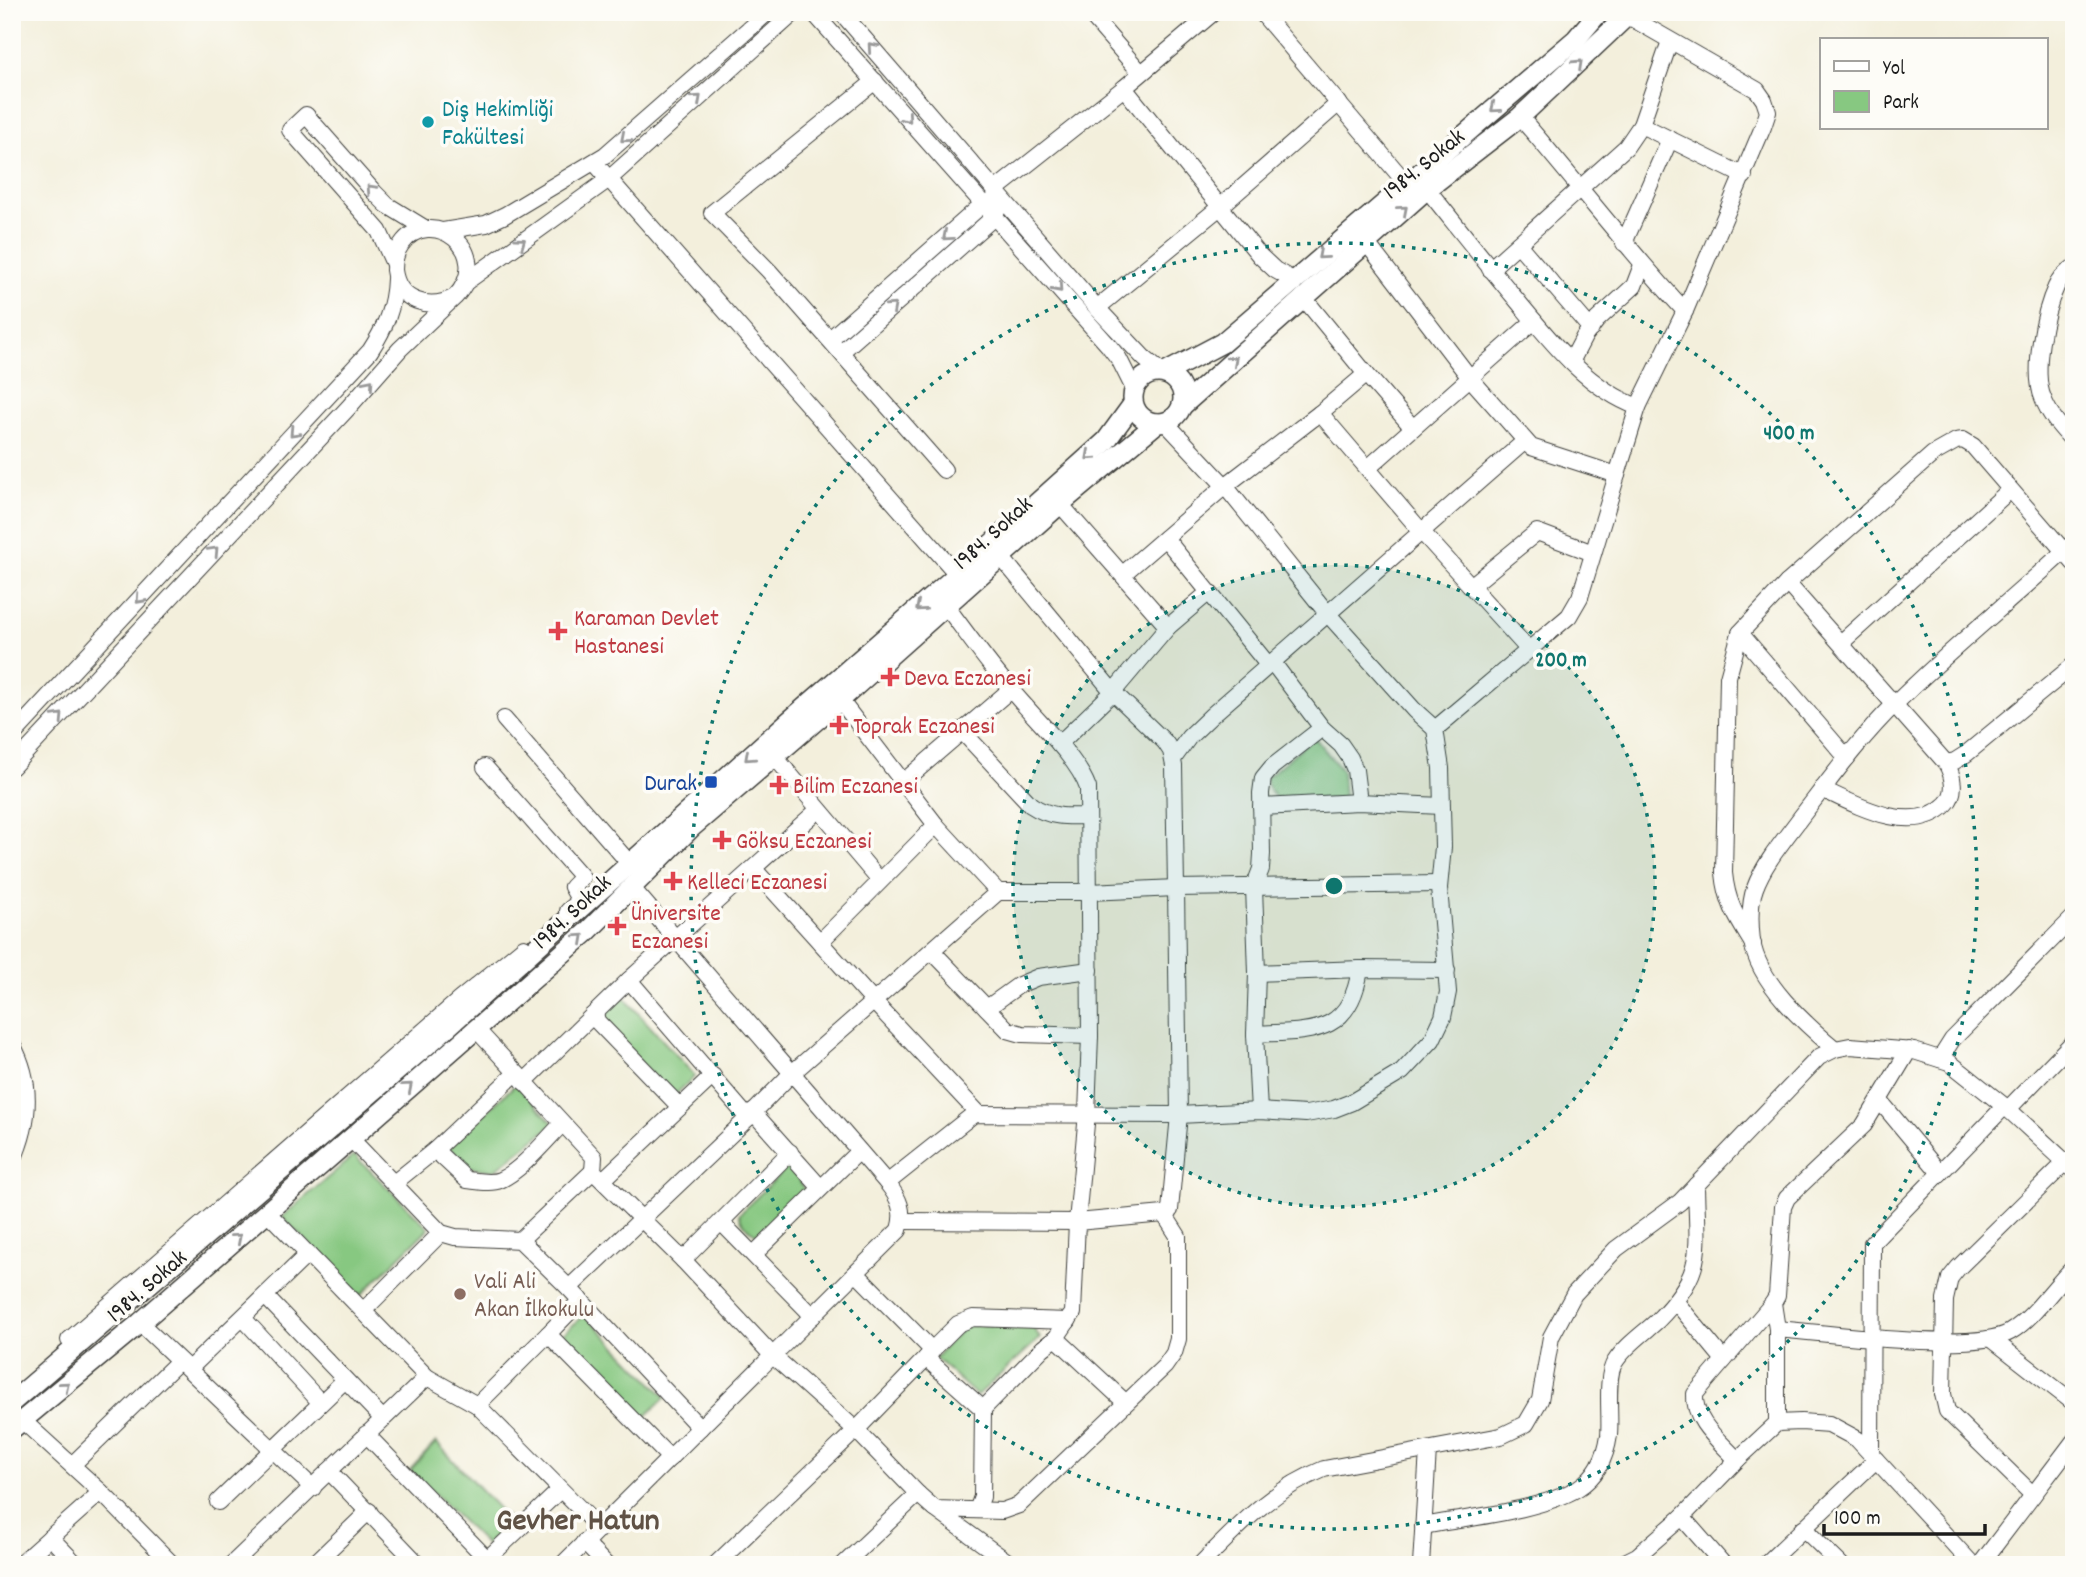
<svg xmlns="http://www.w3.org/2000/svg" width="2086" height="1577" font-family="Dekko,sans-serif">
  <rect width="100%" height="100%" fill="#fdfcf7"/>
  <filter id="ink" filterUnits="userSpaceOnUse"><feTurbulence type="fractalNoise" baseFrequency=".0143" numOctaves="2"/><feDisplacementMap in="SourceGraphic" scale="14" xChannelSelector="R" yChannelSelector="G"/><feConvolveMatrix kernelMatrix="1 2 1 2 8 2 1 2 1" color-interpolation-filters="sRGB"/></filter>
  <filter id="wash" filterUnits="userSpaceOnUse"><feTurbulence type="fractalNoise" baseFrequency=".00686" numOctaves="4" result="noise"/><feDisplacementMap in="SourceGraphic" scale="28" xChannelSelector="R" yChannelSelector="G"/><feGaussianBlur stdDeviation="1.57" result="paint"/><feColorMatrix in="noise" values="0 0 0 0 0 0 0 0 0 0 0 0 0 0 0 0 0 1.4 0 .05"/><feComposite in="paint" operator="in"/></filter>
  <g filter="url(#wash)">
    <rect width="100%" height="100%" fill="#f3efdc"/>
    <g fill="#87c881" stroke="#52724e" stroke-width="2">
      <path d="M1314,737L1342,771L1344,799L1281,801C1271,795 1268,789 1266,778Z"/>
      <path d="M621,994L695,1076L673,1097L597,1019Z"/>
      <path d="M516,1084L554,1124L494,1171L469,1167L449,1147Z"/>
      <path d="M354,1155L429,1228L360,1296L282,1217Z"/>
      <path d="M787,1168L795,1172L804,1190L764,1233L759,1235C749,1232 742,1224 739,1214Z"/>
      <path d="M585,1314L666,1397L644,1418L561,1336Z"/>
      <path d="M965,1325H1032L1040,1338L977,1396L935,1358Z"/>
      <path d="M436,1442L510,1521L486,1545L410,1470Z"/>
    </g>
  </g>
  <g filter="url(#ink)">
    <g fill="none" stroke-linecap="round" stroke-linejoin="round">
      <defs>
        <g id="minor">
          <path d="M813,12L1109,346L1119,359L1134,389"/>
          <path d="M841,12L1097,308L1144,358L1161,372"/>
          <path d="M1088,12L1141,73"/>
          <path d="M1261,12L1406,183"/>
          <path d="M875,81L712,213L769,271L944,470"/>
          <path d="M1124,88L1260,256L1275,270L1293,280"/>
          <path d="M1520,117C1576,181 1627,249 1685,311"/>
          <path d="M1641,125L1744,176"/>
          <path d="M594,162L965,583"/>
          <path d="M1427,189C1456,225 1485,262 1515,298C1550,340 1585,387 1638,407L1685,311L1763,127L1768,112L1764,100L1757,90L1628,16"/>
          <path d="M995,190L1124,88L1214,12"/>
          <path d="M443,231L486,224L505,215L605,155L768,12"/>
          <path d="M1366,242L1470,378L1531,447L1617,475L1638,407"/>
          <path d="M1624,243L1670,139"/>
          <path d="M1518,244L1591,329"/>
          <path d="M394,264L379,231L290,130L306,115L374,192L387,205L426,229"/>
          <path d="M2074,267C2067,272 2059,279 2056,287C2044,312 2032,372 2043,398C2049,415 2062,429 2074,442"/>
          <path d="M1490,269L1626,147L1641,125L1670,41"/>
          <path d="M466,282L609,179L795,12"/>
          <path d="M1303,297L1366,374L1413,428"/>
          <path d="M1097,308L1220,207L1339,103"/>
          <path d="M830,339L983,204L990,202"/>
          <path d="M841,352L994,217L999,207"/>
          <path d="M1571,362L1584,337L1597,320L1634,286L1642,265"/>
          <path d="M1320,413L1421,531L1529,650"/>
          <path d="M1368,468L1534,321"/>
          <path d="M1060,504L1168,627"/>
          <path d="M1165,538L1269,666"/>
          <path d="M1123,574L1225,486L1320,413L1366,374"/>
          <path d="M1787,583L1946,763C1953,775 1957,793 1946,804C1913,837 1856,805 1822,789"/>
          <path d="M1471,586L1537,532L1593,553"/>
          <path d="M946,606C968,635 988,664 1012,691C1034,718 1077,757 1088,788L1090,1036L1087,1113L1077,1222L1073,1313L1056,1338L1043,1348L983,1409"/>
          <path d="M1740,633L1847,758"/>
          <path d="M1842,642L2010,490"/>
          <path d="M1273,663L1322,728L1341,745L1350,758L1355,770L1359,802"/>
          <path d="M840,700L936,825L998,892"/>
          <path d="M504,719L630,864"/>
          <path d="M1435,729L1569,616L1580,597L1617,475"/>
          <path d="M961,730L1031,805C1049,817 1066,817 1087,816"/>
          <path d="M12,736L370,351C385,328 394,307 395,279"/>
          <path d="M1059,744L1113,692L1168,627L1208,593"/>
          <path d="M775,757L880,881"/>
          <path d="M1173,759L1189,737L1212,715L1525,441"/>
          <path d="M1946,763L1955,761L1966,754L2074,665"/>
          <path d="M12,767L348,408L400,349L455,297C497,252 430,203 401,245C396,252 394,261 394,270C398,302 430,311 455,297"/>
          <path d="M485,767L582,877L572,887L580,901L568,911"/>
          <path d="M902,783L1010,690"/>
          <path d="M1261,807L1359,802L1441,806"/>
          <path d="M754,869L874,1002L979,1114"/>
          <path d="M820,942L936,825"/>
          <path d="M1753,944C1737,918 1727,904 1724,873L1728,677L1740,633L1787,583L1933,454L1956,441L1963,440L1973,446L2074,563"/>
          <path d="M932,951L1008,1030L1022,1034L1090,1036"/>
          <path d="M1257,973L1360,969L1447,970"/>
          <path d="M629,980L748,1118"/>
          <path d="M987,1008L1019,985L1038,977L1090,970"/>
          <path d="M592,1016L680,1107"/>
          <path d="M476,1029L594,1157L593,1171L683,1260L772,1355L856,1430L918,1494L935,1509L1002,1511L1019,1505L1165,1366L1174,1353L1178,1339V1236L1164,1214"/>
          <path d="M1255,1034C1311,1031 1350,1036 1360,969"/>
          <path d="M12,1044C34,1084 30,1123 12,1162"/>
          <path d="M1835,1049C1805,1024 1758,982 1752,941C1750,924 1749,904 1755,888C1764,863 1785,839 1801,817C1831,778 1861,737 1896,703C1953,646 2016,597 2074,542"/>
          <path d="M1940,1059L1952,1040L2074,917"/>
          <path d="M524,1082L629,980L818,810"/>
          <path d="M1880,1101L1940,1173"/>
          <path d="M2008,1109L2074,1041"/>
          <path d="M1259,1111L1255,1034L1257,973L1254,887L1261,869L1262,854L1261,793L1263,778L1272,767L1322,728"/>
          <path d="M753,1112L820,1187"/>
          <path d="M350,1138L441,1233L455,1237L520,1240L569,1288L700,1428"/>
          <path d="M435,1150L467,1180C477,1181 491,1184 500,1180C521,1171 546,1140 562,1124"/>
          <path d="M603,1180L713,1076"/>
          <path d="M394,1183L435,1150L516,1073"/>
          <path d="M887,1183L974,1114L1179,1115L1259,1111L1306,1114L1334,1109L1352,1102L1402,1072L1432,1040L1443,1017L1448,992L1439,888L1443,847L1441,768L1435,729L1414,710L1327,613L1225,486L1165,422"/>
          <path d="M267,1212L427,1377L477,1405L600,1529"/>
          <path d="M902,1221L1077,1222L1164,1214L1170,1210L1179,1115L1176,888L1174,766L1171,751L1165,742L1113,692L1001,557"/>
          <path d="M721,1222L813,1316"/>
          <path d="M520,1240L593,1171"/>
          <path d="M754,1254L859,1151"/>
          <path d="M683,1260L790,1152"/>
          <path d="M856,1273L932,1350L958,1324L973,1318L1068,1321"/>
          <path d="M569,1288L748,1118L791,1074L998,892H1089L1176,888L1439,884"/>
          <path d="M265,1296L382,1418"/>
          <path d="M1676,1302L1724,1360"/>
          <path d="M363,1311L441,1233"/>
          <path d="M243,1318L320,1402"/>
          <path d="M140,1323L313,1488"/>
          <path d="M1777,1329C1824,1333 1975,1353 2010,1332C2034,1318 2054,1286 2074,1267"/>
          <path d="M548,1334L581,1300"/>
          <path d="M1056,1338L1125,1402"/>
          <path d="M69,1340L458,1001L524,947"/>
          <path d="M1993,1340L2074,1403"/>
          <path d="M932,1351L926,1358L983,1409L982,1497L977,1510"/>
          <path d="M189,1369L308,1254"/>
          <path d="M477,1405L548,1334L670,1458"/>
          <path d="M23,1421L101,1492L173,1565"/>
          <path d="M1777,1423V1329L1773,1303L1777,1296L1783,1207L1787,1198L1864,1125L1909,1050"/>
          <path d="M366,1434L487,1559"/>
          <path d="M1871,1454L1872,1243L2005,1106"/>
          <path d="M1737,1460C1720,1441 1693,1421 1695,1394L1773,1303"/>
          <path d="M72,1465L179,1361"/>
          <path d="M329,1471L419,1565"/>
          <path d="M2033,1495L1947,1411L1943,1394L1945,1300L1950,1278L1958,1268L2066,1162"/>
          <path d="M218,1502L345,1380"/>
          <path d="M935,1509L1012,1565"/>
          <path d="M1682,1517L1724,1565"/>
          <path d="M1423,1526C1466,1518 1543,1510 1578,1488C1597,1476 1606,1457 1609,1435C1611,1417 1605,1376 1615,1362C1625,1346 1643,1334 1657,1321C1707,1271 1697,1251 1696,1185"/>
          <path d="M1803,1528L1841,1565"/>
          <path d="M50,1537L77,1565"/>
          <path d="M584,1542L606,1565"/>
          <path d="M19,1565L101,1492"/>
          <path d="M231,1565L427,1377"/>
          <path d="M313,1565L369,1511"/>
          <path d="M481,1565L560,1490"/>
          <path d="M562,1565L899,1230C905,1211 899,1198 887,1183L632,888"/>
          <path d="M715,1565L856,1430L926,1358"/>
          <path d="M843,1565L918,1494"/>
          <path d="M1200,1565C1241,1524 1270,1491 1324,1469L1501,1436L1526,1424L1540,1400L1551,1337L1574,1294L1616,1249L1680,1202L1819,1057L1835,1049L1850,1046L1914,1051L1949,1062L2008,1109L2074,1170"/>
          <path d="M1421,1565L1428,1450"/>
          <path d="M1619,1565L1637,1556L1682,1517L1737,1460L1777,1423L1801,1422L1829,1424L1857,1439L1973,1565"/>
          <path d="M1765,1565L1876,1460"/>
          <path d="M1980,1565L2074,1441"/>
        </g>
        <g id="major">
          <circle cx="1158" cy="398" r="25"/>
          <path d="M1165,373L1222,343L1576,39L1599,12"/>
          <path d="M1182,406L1427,189L1520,117L1631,12"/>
          <path d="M12,1402L433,1040L788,722L958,574L1106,441L1133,404"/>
          <path d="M12,1429L140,1323L586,933L691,828L840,700L1060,504L1157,423"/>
        </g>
      </defs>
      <use href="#minor" stroke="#3c3c39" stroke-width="18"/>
      <use href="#major" stroke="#3c3c39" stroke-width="22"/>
      <use href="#minor" stroke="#fff" stroke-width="16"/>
      <use href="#major" stroke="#fff" stroke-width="19"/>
    </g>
    <defs><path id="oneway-chevron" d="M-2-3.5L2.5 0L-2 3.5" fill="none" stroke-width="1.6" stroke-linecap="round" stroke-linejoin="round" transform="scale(1.75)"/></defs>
    <g stroke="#999">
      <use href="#oneway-chevron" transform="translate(872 47) rotate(-131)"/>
      <use href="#oneway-chevron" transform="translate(1578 64) rotate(-43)"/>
      <use href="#oneway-chevron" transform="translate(697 99) rotate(-42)"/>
      <use href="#oneway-chevron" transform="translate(1495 108) rotate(140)"/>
      <use href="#oneway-chevron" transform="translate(907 118) rotate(49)"/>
      <use href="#oneway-chevron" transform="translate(625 138) rotate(139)"/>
      <use href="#oneway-chevron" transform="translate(371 189) rotate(-133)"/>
      <use href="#oneway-chevron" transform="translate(1403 210) rotate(-41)"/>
      <use href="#oneway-chevron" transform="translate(947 236) rotate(139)"/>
      <use href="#oneway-chevron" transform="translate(521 242) rotate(-36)"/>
      <use href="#oneway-chevron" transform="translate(1322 255) rotate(139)"/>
      <use href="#oneway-chevron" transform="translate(1058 288) rotate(48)"/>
      <use href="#oneway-chevron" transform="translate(892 307) rotate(-42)"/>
      <use href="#oneway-chevron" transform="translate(1233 360) rotate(-42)"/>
      <use href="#oneway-chevron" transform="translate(369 384) rotate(-49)"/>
      <use href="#oneway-chevron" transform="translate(294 432) rotate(133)"/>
      <use href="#oneway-chevron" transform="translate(1090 456) rotate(138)"/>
      <use href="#oneway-chevron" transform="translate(214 551) rotate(-47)"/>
      <use href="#oneway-chevron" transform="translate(140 599) rotate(132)"/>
      <use href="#oneway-chevron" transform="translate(920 607) rotate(139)"/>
      <use href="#oneway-chevron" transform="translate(59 717) rotate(-47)"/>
      <use href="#oneway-chevron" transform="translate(749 757) rotate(138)"/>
      <use href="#oneway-chevron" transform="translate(580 938) rotate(-42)"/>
      <use href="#oneway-chevron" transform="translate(408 1087) rotate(-41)"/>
      <use href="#oneway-chevron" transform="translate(237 1238) rotate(-41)"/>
      <use href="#oneway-chevron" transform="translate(65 1386) rotate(-40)"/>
    </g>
  </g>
  <circle cx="1334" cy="886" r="321" fill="#0f766e" fill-opacity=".12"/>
  <g fill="none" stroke="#0f766e" stroke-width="3.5" stroke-dasharray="3.5 7">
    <circle cx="1334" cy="886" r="321"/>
    <circle cx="1334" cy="886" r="643"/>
  </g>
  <circle fill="#0f9aa8" stroke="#fdfcf7" stroke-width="2.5" cx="428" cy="122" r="7"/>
  <g fill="#e0444e" stroke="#fdfcf7" stroke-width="2.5">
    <path d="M554.5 620.5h7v7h7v7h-7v7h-7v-7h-7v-7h7z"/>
    <path d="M886.5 666.5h7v7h7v7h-7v7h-7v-7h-7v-7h7z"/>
    <path d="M835.5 714.5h7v7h7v7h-7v7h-7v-7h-7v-7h7z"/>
    <path d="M775.5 774.5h7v7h7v7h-7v7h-7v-7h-7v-7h7z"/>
    <path d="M718.5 829.5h7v7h7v7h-7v7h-7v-7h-7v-7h7z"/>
    <path d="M669.5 870.5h7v7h7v7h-7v7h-7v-7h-7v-7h7z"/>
    <path d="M613.5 915.5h7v7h7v7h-7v7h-7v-7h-7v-7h7z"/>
  </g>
  <rect fill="#1a4fb4" stroke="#fdfcf7" stroke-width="2.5" x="704" y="775" width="14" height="14" rx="3.5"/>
  <circle fill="#8d6e63" stroke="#fdfcf7" stroke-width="2.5" cx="460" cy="1294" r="7"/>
  <g text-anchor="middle" stroke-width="7" stroke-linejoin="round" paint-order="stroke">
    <g font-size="24" fill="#0d838f" stroke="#fdfcf7" text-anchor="start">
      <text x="442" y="116">Diş Hekimliği<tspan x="442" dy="28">Fakültesi</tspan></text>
    </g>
    <g font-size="24" fill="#1c1c1c" stroke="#fdfcf7">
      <text transform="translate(1423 163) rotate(-39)" y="8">1984. Sokak</text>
      <text transform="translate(992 532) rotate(-42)" y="8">1984. Sokak</text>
      <text transform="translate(571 911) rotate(-43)" y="8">1984. Sokak</text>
      <text transform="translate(146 1285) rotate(-41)" y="8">1984. Sokak</text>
    </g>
    <g font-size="24" fill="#be3a42" stroke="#fdfcf7" text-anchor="start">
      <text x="574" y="625">Karaman Devlet<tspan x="574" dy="28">Hastanesi</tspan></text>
      <text x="904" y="685">Deva Eczanesi</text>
      <text x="853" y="733">Toprak Eczanesi</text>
      <text x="793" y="793">Bilim Eczanesi</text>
      <text x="736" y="848">Göksu Eczanesi</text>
      <text x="687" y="889">Kelleci Eczanesi</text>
      <text x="631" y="920">Üniversite<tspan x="631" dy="28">Eczanesi</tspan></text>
    </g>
    <g font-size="24" fill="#164399" stroke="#fdfcf7" text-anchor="end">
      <text x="697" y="790">Durak</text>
    </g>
    <g font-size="24" fill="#785e54" stroke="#fdfcf7" text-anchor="start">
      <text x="474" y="1288">Vali Ali<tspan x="474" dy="28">Akan İlkokulu</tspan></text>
    </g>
    <g font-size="32" font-weight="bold" fill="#605245" stroke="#fdfcf7">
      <text x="578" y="1529">Gevher Hatun</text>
    </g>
  </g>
  <circle cx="1334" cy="886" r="10" fill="#0f766e" stroke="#fdfcf7" stroke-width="3.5"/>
  <g font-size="21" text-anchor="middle" font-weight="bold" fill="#0f766e" stroke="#fdfcf7" stroke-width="7" stroke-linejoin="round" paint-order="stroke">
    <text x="1789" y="439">400 m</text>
    <text x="1561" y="666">200 m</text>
  </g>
  <rect width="2086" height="1577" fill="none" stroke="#fdfcf7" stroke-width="42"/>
  <rect x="1820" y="38" width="228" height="91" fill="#fdfcf7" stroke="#a3a29f" stroke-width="2"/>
  <rect x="1834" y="61" width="35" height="10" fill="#ffffff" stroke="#a3a29f" stroke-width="2"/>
  <text x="1883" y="74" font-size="21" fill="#1c1c1c">Yol</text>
  <rect x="1834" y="91" width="35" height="21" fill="#87c881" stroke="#a3a29f" stroke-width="2"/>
  <text x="1883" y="108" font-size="21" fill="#1c1c1c">Park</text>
  <path d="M1824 1524v10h161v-10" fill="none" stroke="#1c1c1c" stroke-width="3.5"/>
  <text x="1834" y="1524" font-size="21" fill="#1c1c1c" stroke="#fdfcf7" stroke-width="5" paint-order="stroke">100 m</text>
</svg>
